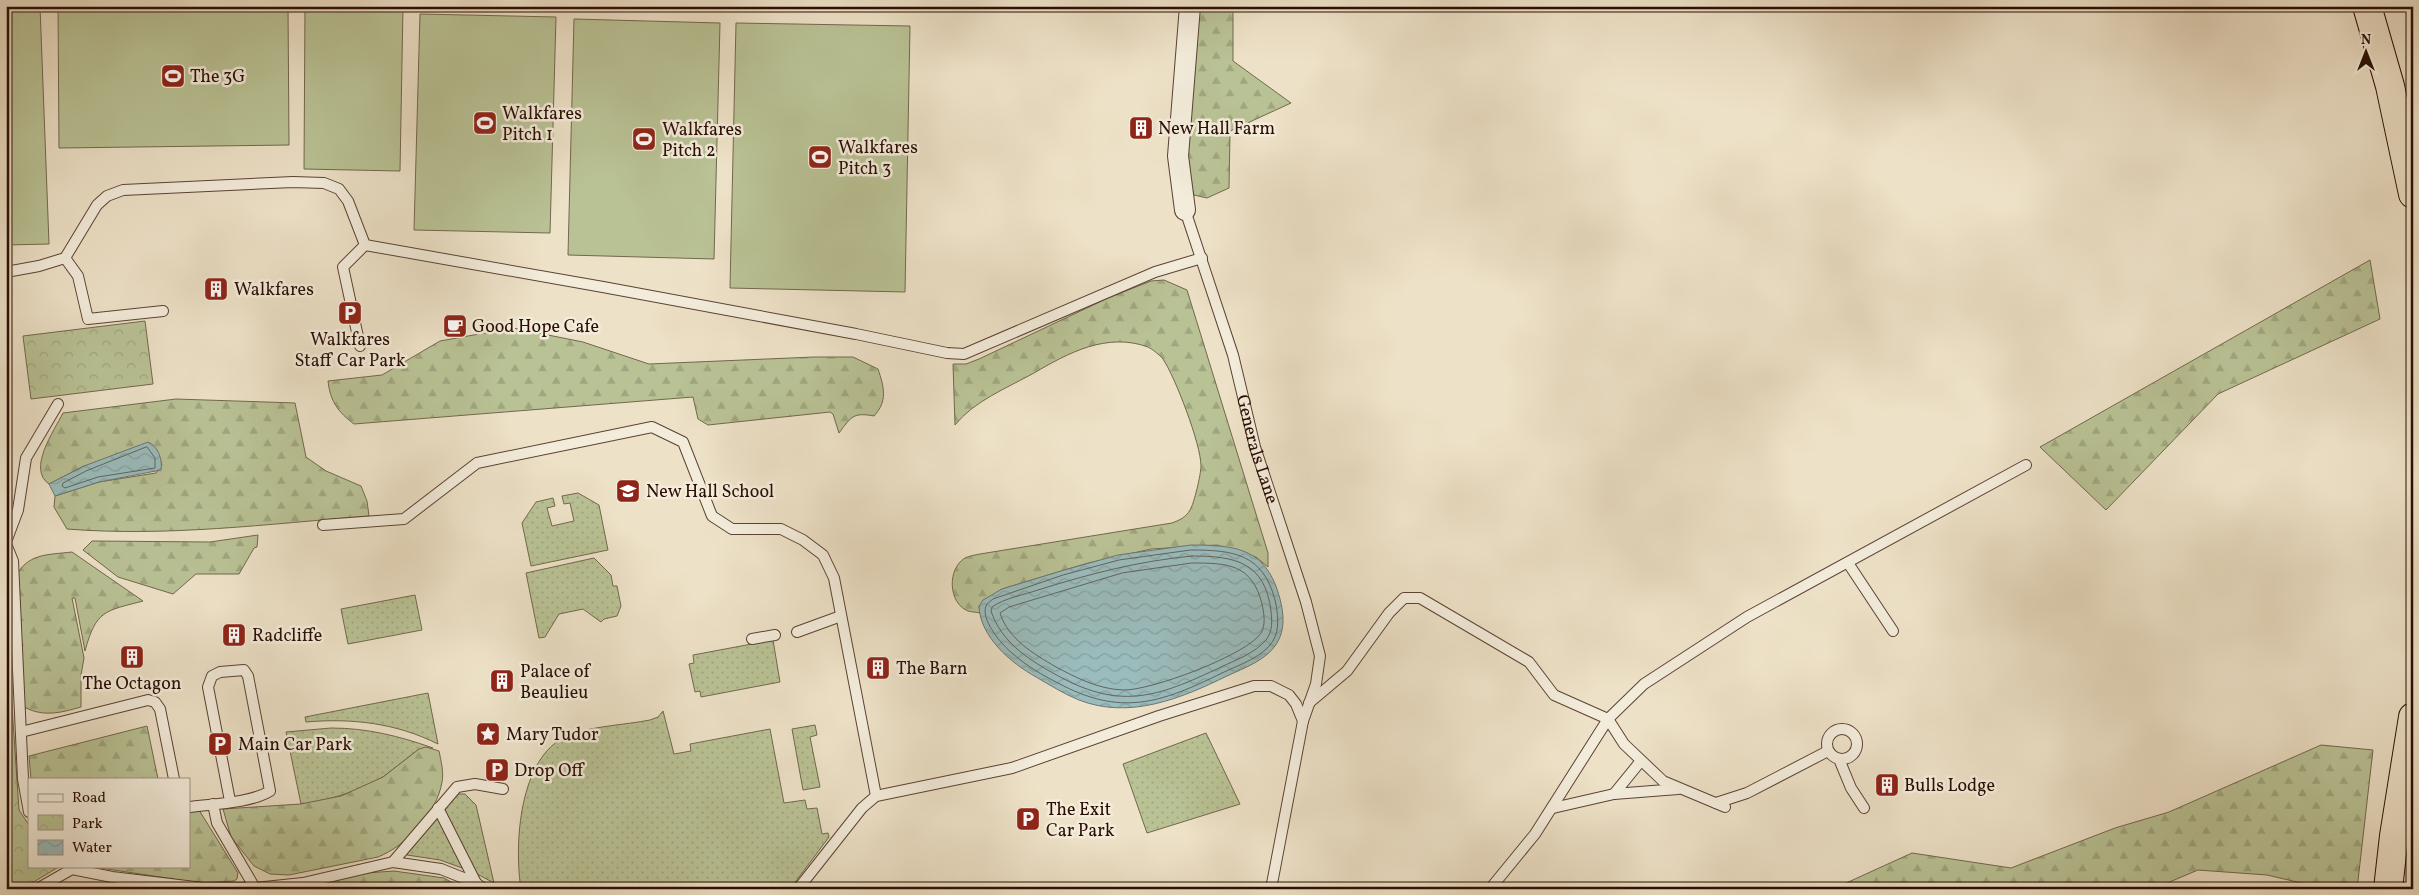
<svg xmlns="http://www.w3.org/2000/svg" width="2419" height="895" font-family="Vollkorn,serif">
  <defs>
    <pattern id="grass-dots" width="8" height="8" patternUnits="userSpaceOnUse" patternTransform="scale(1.25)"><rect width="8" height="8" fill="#b9c295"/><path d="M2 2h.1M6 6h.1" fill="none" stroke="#9fa67f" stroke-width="1.8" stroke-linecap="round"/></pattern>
    <pattern id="forest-firs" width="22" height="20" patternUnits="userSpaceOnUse" patternTransform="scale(1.25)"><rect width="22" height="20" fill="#b9c295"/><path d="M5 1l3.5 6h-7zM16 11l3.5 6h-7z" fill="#9fa67f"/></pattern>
    <pattern id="park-crowns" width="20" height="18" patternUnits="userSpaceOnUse" patternTransform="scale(1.25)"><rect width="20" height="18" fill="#b9c295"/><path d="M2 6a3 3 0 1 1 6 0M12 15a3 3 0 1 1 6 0" fill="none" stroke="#9fa67f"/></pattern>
    <pattern id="water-waves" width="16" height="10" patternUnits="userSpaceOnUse" patternTransform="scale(1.25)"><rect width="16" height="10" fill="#9abcbc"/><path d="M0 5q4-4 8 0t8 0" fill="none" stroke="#85a0a0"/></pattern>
  </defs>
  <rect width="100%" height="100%" fill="#ede1c7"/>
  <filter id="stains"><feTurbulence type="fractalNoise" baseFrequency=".004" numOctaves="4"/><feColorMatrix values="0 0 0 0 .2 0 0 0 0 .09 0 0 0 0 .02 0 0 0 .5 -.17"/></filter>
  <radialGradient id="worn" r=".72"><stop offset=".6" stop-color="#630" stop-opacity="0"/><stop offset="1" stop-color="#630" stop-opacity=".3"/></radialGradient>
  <g fill="url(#grass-dots)" stroke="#72684c">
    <path d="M578,493L599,505L608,550L531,566L522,523L536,502L553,498L555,506L547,508L552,526L574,521L570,503L564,504L562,496Z"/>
    <path d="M594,558L611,575L613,586H617L621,606L617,616L604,619L601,622L583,609L559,614L545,637L539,638L526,573Z"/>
    <path d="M415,595L422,630L348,644L341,609Z"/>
    <path d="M773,640L780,682L701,697L700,691L695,692L689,664L694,663L693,655Z"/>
    <path d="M428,693L438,744C396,723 352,718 306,722L305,717Z"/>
    <path d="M663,711L674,754L691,751L690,744L770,729L784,803L805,800L807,809L817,808L822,834L828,833L829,837L790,889H521C514,844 519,757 567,736C590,726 625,725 650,720L658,717Z"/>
    <path d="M815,725L817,735L810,737L820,787L803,790L792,729Z"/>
    <path d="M331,728C367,728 399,736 433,748L419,749L383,777L363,788L320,802L301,804L286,732Z"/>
    <path d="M1206,733L1240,804L1147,833L1123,764Z"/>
    <path d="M458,794H465L476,805L494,883L477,874L444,809Z"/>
    <path d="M437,816L465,869L440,860L407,855L409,849Z"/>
  </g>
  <g fill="url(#forest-firs)" stroke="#72684c">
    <path d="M1198,6H1233V61L1291,103L1230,131L1229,188L1207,198L1194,195L1186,164Z"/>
    <path d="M2370,260L2380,319L2218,394L2106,510L2040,447Z"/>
    <path d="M1164,280L1187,290L1268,553V567L1256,557L1217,545L1151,549L1088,563L1002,589L979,606L980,613C976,612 971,612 968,611C948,603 947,569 965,558C969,556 975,555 980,554L1172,523C1180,520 1186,517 1190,510C1194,504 1201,474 1201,466C1201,444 1175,377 1163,359C1160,355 1152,349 1148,347C1107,332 1068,353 1034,373C1007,388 974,401 955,425L953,364H966L979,359L1108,298L1151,281Z"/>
    <path d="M513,328L583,342L649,364L814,357H853L878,369C884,387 888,401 874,416C853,412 851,417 839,433L833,414L830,412L708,425L698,419L693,397L354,424C338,412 330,401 328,381L382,375L440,341Z"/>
    <path d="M176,399L295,403L306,457L326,471L361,486L367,501L369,516C268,524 167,537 67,529L54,507L55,496L99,482L156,473L162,465L157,450L84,466L49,484C27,469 54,431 63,413Z"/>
    <path d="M258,535L257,547L254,548L239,574H196L173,594L118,577L83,550L92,541L210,542Z"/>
    <path d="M72,552L143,601C105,611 96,610 85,651L75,598H72L84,658L81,675V707C60,713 41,718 21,705L15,578C27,553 47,555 72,552Z"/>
    <path d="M147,726L158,779H31L29,756Z"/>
    <path d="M2321,745L2373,750L2357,889H2327L2267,875L2198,870L2153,889H1833L1912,853L2011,868L2115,828L2169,812Z"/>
    <path d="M426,747L439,751C441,761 444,772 442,782C437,813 406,846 378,857L289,875L270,874L254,866L231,837L223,809L301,804L341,796L383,777L419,749Z"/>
    <path d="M199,810L238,873L237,879L234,881L200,883L87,866H189V811Z"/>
    <path d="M394,871L444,878L463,889H295L366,873Z"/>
    <path d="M79,885L143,889H56Z"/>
  </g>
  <g fill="url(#park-crowns)" stroke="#72684c">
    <path d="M145,321L153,384L31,399L23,336Z"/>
    <path d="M6,617L19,810L29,825V866L57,868L22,889H6Z"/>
  </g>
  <g fill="#b9c295" stroke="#72684c">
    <path d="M6,6H40L49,244L6,245Z"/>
    <path d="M58,6H288L289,145L59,148Z"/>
    <path d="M305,6H403L400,171L304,169Z"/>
    <path d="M420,14L556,17L550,233L414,230Z"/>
    <path d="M574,19L720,23L714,259L568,255Z"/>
    <path d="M736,23L910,26L905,292L730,288Z"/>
  </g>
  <g fill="url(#water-waves)" stroke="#6d7672">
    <path d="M148,442C158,446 163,460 161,470L99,482L55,496L49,484L84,466Z"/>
    <path d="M1191,545C1238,545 1267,549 1280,599C1284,614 1285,630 1277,643C1267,660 1244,668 1227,676C1182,698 1130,720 1079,700C1064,694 1050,685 1036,677C1011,663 980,637 979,606L983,600L1002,589L1061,571L1118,555Z"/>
  </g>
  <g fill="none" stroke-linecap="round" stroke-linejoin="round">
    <g stroke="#626460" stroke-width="1">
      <path d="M147,447L155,458V468L98,477L65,488L62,486L63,483L86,471Z"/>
      <path d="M1191,550C1234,550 1263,554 1275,600C1278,613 1280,629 1273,641C1263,657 1239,665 1222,673C1161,703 1121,717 1058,683C1042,675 1027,666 1013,654C1003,646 978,618 987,604L993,599L1063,575L1119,560Z"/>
      <path d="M1192,556C1235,556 1265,562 1271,611C1272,620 1273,631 1266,640C1255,653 1236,660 1221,667C1156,698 1119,711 1053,673C1026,658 1001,641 991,611L992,607C1005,598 1023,595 1038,590C1089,574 1139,561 1192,556Z"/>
      <path d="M1192,563C1228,563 1252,564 1262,604C1264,613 1266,625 1261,633C1247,655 1150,691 1123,690C1098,689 1077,678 1056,667C1034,654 1008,639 1000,613L1009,607L1122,573Z"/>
    </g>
    <defs>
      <g id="service">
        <path id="s1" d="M1185,210L1233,355L1255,447L1306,602L1320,656L1316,684L1303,721L1271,889"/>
        <path d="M365,245L603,287L856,334L947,353L964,354L1155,272L1202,258"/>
        <path d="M65,258L78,276L88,319L163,311"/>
        <path d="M6,272L39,266L65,258L97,205L107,196L123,190L293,182L324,183L339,189L348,201L365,245L343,267L360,346"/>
        <path d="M323,525L404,519L477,463L652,427L683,442L712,516L732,529H781L803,540L823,555L834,578L876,796"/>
        <path d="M6,542L18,510L26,458L58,404"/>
        <path d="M6,544L13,561L23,779L29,812"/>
        <path d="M1848,563L1893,631"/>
        <path d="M797,632L841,616"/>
        <path d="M752,639L775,635"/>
        <path d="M1309,703L1347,671L1389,613L1404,598H1420L1529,662L1554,695L1608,719L1624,744L1663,781L1725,807"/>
        <circle cx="1842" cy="744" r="15"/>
        <path d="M21,732L148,700L155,702L160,709L174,779"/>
        <path d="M1839,759L1851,788L1864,808"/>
        <path d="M1614,794L1640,762"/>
        <path d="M1716,803L1747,793L1828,751"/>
        <path d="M213,804L217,823L255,888"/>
        <path d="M189,807C212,804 251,803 270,791L248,676L244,670L220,672L212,676L208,687L230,801"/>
        <path d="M438,808L476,883"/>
        <path d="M1553,808L1614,794L1678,789"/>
        <path d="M393,862L457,787L475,784L503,789"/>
        <path d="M69,866L72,869L112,877L203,888H255L303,883L393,862L441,869L476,883L484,889"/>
        <path d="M37,889L72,869"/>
        <path d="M798,889L862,808L876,796L1012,768L1159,716L1254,686H1271L1289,695L1296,704L1303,721"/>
        <path d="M1490,889L1535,834L1608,719L1644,684L1747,617L2026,465"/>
      </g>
      <path id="minor" d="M1185,210L1178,156L1190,6"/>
      <g id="trunk">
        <path d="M2367,6L2390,86L2413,194"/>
        <path d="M2388,889L2394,836L2413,717"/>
      </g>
    </defs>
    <use href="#service" stroke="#5b4234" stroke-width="12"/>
    <use href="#minor" stroke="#5b4234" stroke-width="22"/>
    <use href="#trunk" stroke="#2a0d03" stroke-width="30"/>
    <use href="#service" stroke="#f3ecdb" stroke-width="10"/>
    <use href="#minor" stroke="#f3ecdb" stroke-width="20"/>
    <use href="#trunk" stroke="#ede1c7" stroke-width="28"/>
  </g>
  <defs>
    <symbol id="stadium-square" viewBox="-11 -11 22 22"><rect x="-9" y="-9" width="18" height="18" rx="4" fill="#8f2418" stroke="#f3ecdb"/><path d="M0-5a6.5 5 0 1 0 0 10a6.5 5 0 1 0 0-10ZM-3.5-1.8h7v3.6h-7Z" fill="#fff"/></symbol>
    <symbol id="building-square" viewBox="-11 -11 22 22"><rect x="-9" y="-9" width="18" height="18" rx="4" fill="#8f2418" stroke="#f3ecdb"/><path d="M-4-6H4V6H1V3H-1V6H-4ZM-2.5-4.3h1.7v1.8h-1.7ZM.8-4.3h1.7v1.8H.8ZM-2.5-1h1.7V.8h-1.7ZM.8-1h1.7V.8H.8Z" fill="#fff"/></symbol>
    <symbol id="parking-square" viewBox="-11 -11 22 22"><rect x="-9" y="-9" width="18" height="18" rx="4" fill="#8f2418" stroke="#f3ecdb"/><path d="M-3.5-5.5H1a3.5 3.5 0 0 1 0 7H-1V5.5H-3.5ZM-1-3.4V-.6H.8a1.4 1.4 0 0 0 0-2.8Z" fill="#fff"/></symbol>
    <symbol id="cafe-square" viewBox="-11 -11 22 22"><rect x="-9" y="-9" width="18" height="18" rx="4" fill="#8f2418" stroke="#f3ecdb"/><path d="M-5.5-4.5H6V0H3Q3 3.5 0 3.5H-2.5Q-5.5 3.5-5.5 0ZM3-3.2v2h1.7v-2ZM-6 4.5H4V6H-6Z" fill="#fff"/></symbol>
    <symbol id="school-square" viewBox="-11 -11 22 22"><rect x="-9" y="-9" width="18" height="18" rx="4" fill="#8f2418" stroke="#f3ecdb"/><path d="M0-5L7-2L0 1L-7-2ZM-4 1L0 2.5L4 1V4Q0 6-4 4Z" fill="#fff"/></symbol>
    <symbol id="sight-square" viewBox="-11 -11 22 22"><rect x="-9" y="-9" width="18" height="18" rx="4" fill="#8f2418" stroke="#f3ecdb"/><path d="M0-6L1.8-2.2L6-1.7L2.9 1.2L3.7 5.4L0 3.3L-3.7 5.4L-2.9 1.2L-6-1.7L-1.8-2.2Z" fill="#fff"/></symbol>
  </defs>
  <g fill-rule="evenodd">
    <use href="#stadium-square" x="159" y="62" width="28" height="28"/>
    <use href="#stadium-square" x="471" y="109" width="28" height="28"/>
    <use href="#building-square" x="1127" y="114" width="28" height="28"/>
    <use href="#stadium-square" x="630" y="125" width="28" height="28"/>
    <use href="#stadium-square" x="806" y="143" width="28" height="28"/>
    <use href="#building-square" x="202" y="275" width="28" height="28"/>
    <use href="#parking-square" x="336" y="299" width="28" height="28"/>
    <use href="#cafe-square" x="441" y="312" width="28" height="28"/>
    <use href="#school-square" x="614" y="477" width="28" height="28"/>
    <use href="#building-square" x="220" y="621" width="28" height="28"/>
    <use href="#building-square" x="118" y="643" width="28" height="28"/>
    <use href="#building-square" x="864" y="654" width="28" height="28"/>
    <use href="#building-square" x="488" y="667" width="28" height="28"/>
    <use href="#sight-square" x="474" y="720" width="28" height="28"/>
    <use href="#parking-square" x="206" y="730" width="28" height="28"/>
    <use href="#parking-square" x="483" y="756" width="28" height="28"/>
    <use href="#building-square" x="1873" y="771" width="28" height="28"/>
    <use href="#parking-square" x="1014" y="805" width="28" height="28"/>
  </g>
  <g text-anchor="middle" stroke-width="5" stroke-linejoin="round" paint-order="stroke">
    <g font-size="18" fill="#2a0d03" stroke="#f3ecdb" text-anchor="start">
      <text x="190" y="82">The 3G</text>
      <text x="502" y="119">Walkfares<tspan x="502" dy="21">Pitch 1</tspan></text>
      <text x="1158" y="134">New Hall Farm</text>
      <text x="662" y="135">Walkfares<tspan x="662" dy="21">Pitch 2</tspan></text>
      <text x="838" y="153">Walkfares<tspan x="838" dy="21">Pitch 3</tspan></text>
      <text x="234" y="295">Walkfares</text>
      <text x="472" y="332">Good Hope Cafe</text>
      <text x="350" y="345" text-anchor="middle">Walkfares<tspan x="350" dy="21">Staff Car Park</tspan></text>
      <text x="646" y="497">New Hall School</text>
      <text x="252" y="641">Radcliffe</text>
      <text x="896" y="674">The Barn</text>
      <text x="520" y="677">Palace of<tspan x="520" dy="21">Beaulieu</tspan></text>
      <text x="132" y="689" text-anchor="middle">The Octagon</text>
      <text x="506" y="740">Mary Tudor</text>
      <text x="238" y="750">Main Car Park</text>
      <text x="514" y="776">Drop Off</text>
      <text x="1904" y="791">Bulls Lodge</text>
      <text x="1046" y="815">The Exit<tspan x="1046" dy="21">Car Park</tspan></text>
    </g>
    <g font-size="18" fill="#2a0d03" stroke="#f3ecdb">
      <text dy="6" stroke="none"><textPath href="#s1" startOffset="250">Generals Lane</textPath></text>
    </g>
  </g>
  <rect width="2419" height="895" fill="none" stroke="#ede1c7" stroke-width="25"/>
  <rect x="8" y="8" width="2404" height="880" fill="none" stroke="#2a0d03" stroke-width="2.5"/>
  <rect x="12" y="12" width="2394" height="870" fill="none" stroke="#2a0d03"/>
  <rect x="28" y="778" width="162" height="90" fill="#f3ecdb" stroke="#a39385"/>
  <rect x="38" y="794" width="25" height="8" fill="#f3ecdb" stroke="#a39385"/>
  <text x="72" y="802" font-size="15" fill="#2a0d03">Road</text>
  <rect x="38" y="815" width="25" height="15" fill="url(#park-crowns)" stroke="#a39385"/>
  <text x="72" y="828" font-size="15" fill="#2a0d03">Park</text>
  <rect x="38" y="840" width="25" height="15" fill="url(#water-waves)" stroke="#a39385"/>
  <text x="72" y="852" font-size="15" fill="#2a0d03">Water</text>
  <g transform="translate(2366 52)" stroke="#f3ecdb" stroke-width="4" paint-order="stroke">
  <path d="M0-4L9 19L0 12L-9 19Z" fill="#2a0d03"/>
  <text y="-8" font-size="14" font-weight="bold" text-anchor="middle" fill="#2a0d03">N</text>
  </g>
  <rect width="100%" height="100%" filter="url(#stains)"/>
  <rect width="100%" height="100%" fill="url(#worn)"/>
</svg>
